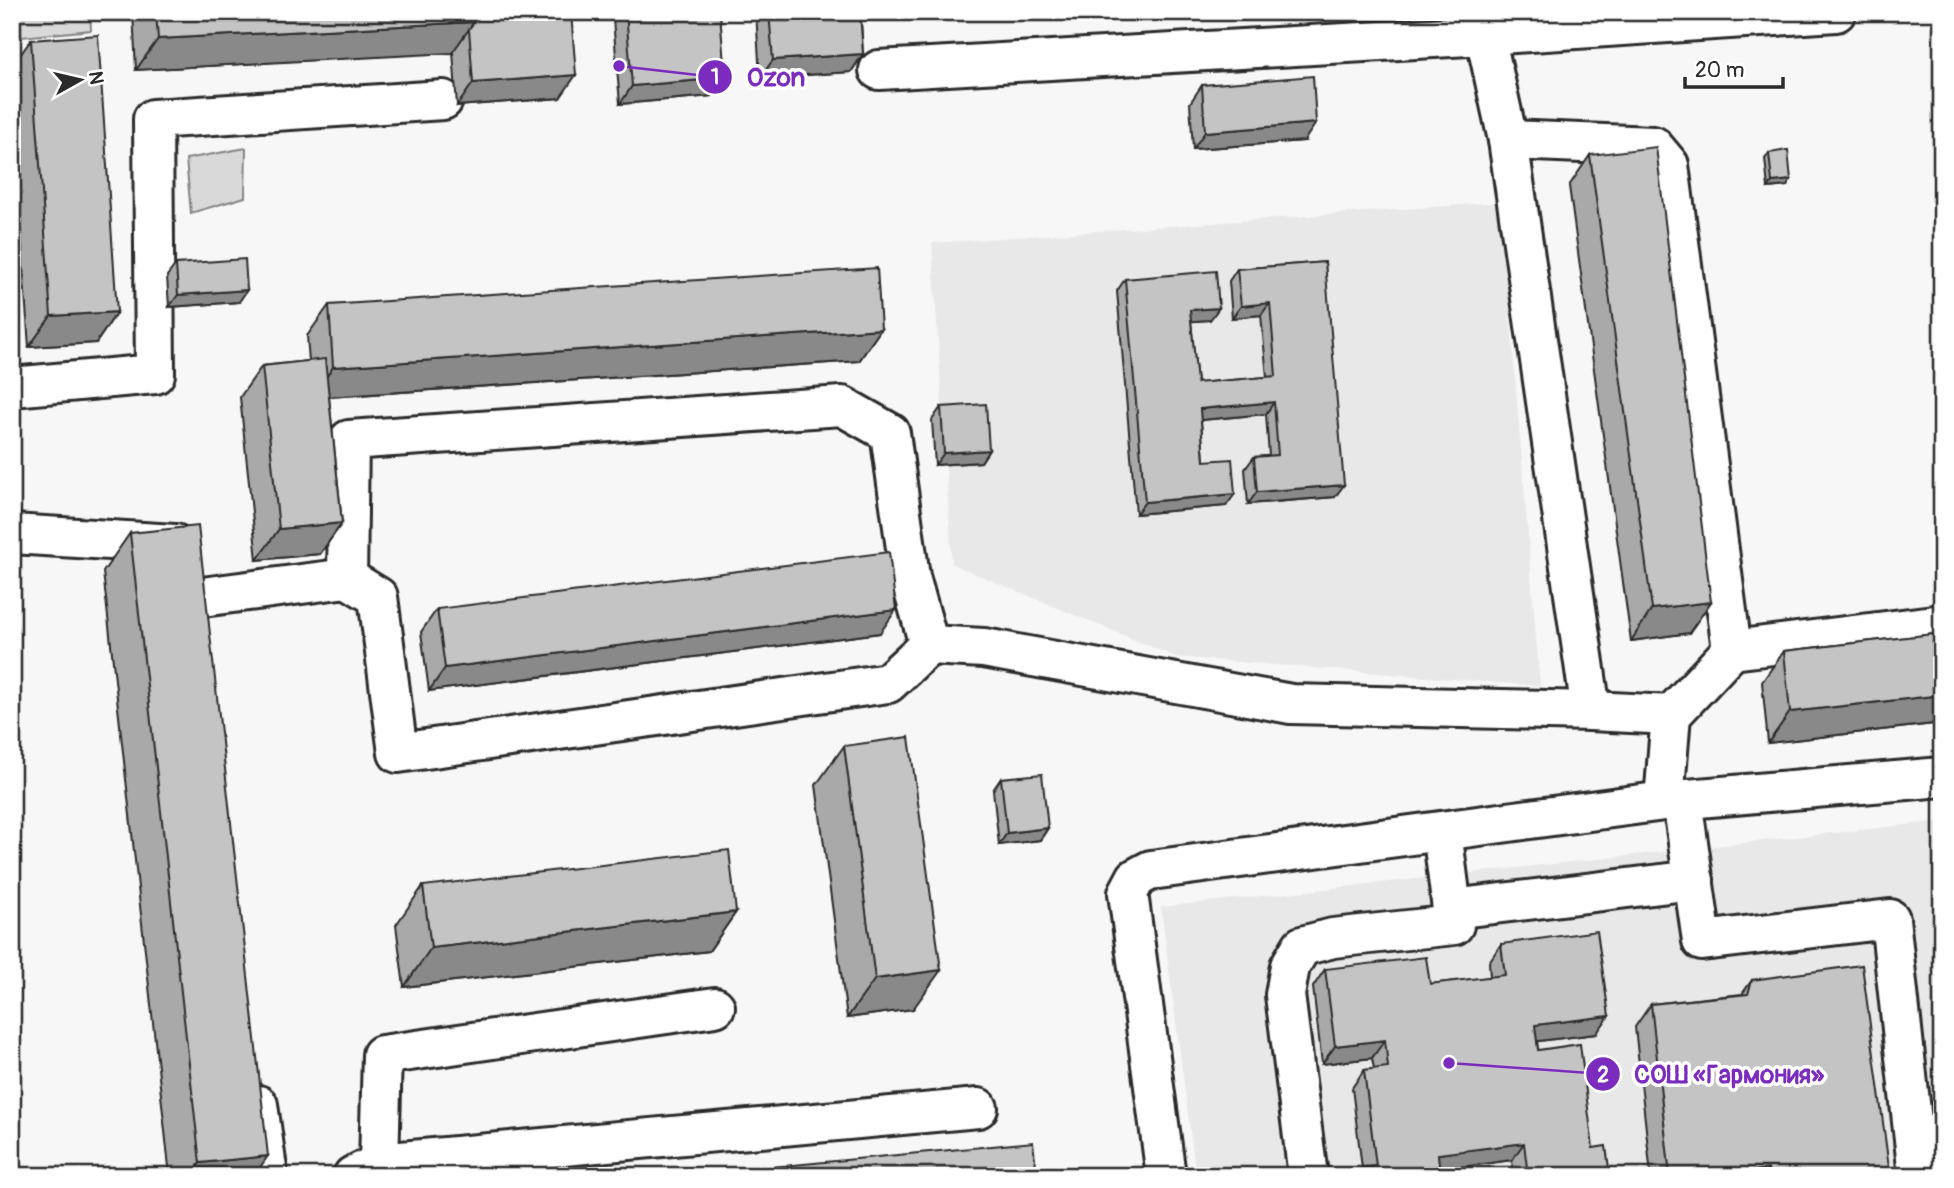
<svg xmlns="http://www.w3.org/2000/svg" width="1954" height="1188" font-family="Pangolin,sans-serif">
  <rect width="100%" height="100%" fill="#f7f7f7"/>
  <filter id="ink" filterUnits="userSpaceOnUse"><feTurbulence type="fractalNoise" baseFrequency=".0143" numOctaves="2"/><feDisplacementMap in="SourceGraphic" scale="14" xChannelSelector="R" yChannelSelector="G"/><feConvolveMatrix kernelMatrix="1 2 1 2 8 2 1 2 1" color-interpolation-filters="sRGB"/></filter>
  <g filter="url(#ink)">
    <g fill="#e8e8e8">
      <path d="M1501,202L1540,686L1176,657L952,564L932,243Z"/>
      <path d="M1942,821V1176H1196L1161,907Z"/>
    </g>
    <g fill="#d9d9d9" stroke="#828282" stroke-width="2">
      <path d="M12,12H90L91,30L12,38Z"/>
      <path d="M246,148L245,197L191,213L186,159Z"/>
    </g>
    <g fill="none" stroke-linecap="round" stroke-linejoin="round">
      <defs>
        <g id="minor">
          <path d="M879,70L1485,35L1836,12"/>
          <path d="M1508,140L1653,146L1669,165L1732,650L1942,624"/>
          <path d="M12,387L155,374L153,119L443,100"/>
          <path d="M12,534L175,544V547"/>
          <path d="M187,599L347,578"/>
          <path d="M929,645L888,683L398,753L378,597L347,578L349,440L842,406L890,433L910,577L929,645L984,648L1291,704L1591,711L1508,140L1485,35L1483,12"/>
          <path d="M1591,711L1671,715"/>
          <path d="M1682,800L1702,941L1890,919L1918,1176"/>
          <path d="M1664,801L1671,715L1732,650"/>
          <path d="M1452,909L1694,880"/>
          <path d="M258,1105L268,1176"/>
          <path d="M379,1163L382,1055L715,1007"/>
          <path d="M353,1176L379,1163L978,1108"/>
          <path d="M1166,1176L1128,893L1136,878L1151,870L1664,801L1942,777"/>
          <path d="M1308,1176L1285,995L1290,966L1302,946L1333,938L1454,925L1442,831"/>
        </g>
      </defs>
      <use href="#minor" stroke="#2b2b2b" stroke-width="44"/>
      <use href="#minor" stroke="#fff" stroke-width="38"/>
    </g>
    <g fill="#a9a9a9" stroke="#2b2b2b" stroke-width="2">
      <path d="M133,12H571L560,98L457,106L453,52L136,70Z"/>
      <path d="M617,12H720L712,96L620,104L613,19Z"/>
      <path d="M756,12H958L861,18L863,54L851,72L760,78Z"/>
      <path d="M31,40L117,312L96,343L29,347L12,115V66Z"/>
      <path d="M1202,85L1304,141L1193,149L1190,103Z"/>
      <path d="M1769,153L1787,186L1768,188L1765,159Z"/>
      <path d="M1590,155L1689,633L1631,641L1569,186Z"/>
      <path d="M1325,262L1335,497L1248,504L1245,469L1254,457L1269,456L1266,414L1201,420L1204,461L1226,506L1136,514L1117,291L1125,279L1210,320L1191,321L1197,383L1267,377L1261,315L1232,318L1229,281L1237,269Z"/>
      <path d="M176,264L239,302L169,307L167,276Z"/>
      <path d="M329,305L881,329L859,361L329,397L342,523L320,554L257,560L240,397L262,366L309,361L307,336Z"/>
      <path d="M941,407L989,450L981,462L935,465L932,420Z"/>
      <path d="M130,533L254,1176H170L103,572Z"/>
      <path d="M437,609L880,633L429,691L421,632Z"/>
      <path d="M1942,633V723L1768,743L1762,682L1784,651Z"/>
      <path d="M844,746L913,1009L847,1018L816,785Z"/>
      <path d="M1001,778L1048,828L1040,840L999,845L993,790Z"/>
      <path d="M423,886L736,912L709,951L404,987L396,925Z"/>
      <path d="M1501,944L1596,1034L1537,1041L1538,1050L1593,1148L1610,1176H1514L1512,1160L1440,1170V1176H1357L1362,1168L1352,1088L1364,1070L1374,1069L1372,1058L1322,1064L1313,987L1325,969L1430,984L1490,977L1489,962Z"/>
      <path d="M1752,980L1890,1175L1889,1176H1651L1635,1027L1651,1004L1742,994Z"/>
    </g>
    <g fill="#898989" stroke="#2b2b2b" stroke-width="2">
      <path d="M852,12H958L847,18Z"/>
      <path d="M474,22L452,53L136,70L158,39Z"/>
      <path d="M863,54L851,72L760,78L773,60Z"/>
      <path d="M576,75L560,98L457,106L473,83Z"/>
      <path d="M725,78L712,96L620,104L632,86Z"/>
      <path d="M1316,123L1304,141L1193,149L1205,132Z"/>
      <path d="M1791,180L1787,186L1768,188L1772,182Z"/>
      <path d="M247,290L239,302L169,307L178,295Z"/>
      <path d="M1270,303L1261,315L1232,318L1241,306Z"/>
      <path d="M1219,308L1210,320L1182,322L1190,310Z"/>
      <path d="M117,312L96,343L29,347L51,316Z"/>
      <path d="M881,329L859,361L312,398L333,367Z"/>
      <path d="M1274,402L1266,414L1191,421L1200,409Z"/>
      <path d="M989,450L981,462L935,465L944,453Z"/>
      <path d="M1344,485L1335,497L1248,504L1257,492Z"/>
      <path d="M1235,494L1226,506L1136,514L1145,502Z"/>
      <path d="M342,523L320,554L257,560L279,529Z"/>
      <path d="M1711,602L1689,633L1631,641L1652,609Z"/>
      <path d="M896,610L880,633L429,691L445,668Z"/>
      <path d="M1942,695V723L1768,743L1790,712Z"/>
      <path d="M1048,828L1040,840L999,845L1007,833Z"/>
      <path d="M736,912L709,951L404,987L431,948Z"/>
      <path d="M941,970L913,1009L847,1018L875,979Z"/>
      <path d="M1609,1016L1596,1034L1523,1043L1535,1025Z"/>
      <path d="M1385,1040L1372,1058L1322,1064L1335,1046Z"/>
      <path d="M1524,1143L1512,1160L1425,1172L1438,1154Z"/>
      <path d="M268,1156L254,1176H191L200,1163Z"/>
      <path d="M1768,1169L1764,1176H1712Z"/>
    </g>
    <g fill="#c4c4c4" stroke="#2b2b2b" stroke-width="2">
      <path d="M156,12H474V22L158,39Z"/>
      <path d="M474,12H571L576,75L473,83L469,29L474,22Z"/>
      <path d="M626,12H720L725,78L632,86Z"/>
      <path d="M769,12H860L863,54L773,60Z"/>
      <path d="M98,35L117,312L51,316L31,40Z"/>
      <path d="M1313,76L1316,123L1205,132L1202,85Z"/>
      <path d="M1656,147L1711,602L1652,609L1590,155Z"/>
      <path d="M1788,150L1791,180L1772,182L1769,153Z"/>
      <path d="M245,259L247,290L178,295L176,264Z"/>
      <path d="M1325,262L1344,485L1257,492L1254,457L1278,455L1274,402L1200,409L1204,461L1232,459L1235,494L1145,502L1125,279L1216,271L1219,308L1190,310L1197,383L1276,376L1270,303L1241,306L1237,269Z"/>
      <path d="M877,268L881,329L333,367L329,305Z"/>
      <path d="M325,359L342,523L279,529L262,366Z"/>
      <path d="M986,404L989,450L944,453L941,407Z"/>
      <path d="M198,526L268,1156L200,1163L130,533Z"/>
      <path d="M889,552L896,610L445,668L437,609Z"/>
      <path d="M1942,633V695L1790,712L1784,651Z"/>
      <path d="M909,737L941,970L875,979L844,746Z"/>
      <path d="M1042,774L1048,828L1007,833L1001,778Z"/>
      <path d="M729,850L736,912L431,948L423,886Z"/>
      <path d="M1597,931L1609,1016L1535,1025L1538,1050L1580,1044L1593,1148L1606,1146L1610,1176H1528L1524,1143L1438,1154L1440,1176H1363L1362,1168L1376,1166L1364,1070L1388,1067L1385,1040L1335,1046L1325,969L1426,957L1430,984L1505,975L1501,944Z"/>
      <path d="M1862,965L1890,1175L1769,1176L1768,1169L1712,1176H1670L1651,1004L1748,994L1752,980Z"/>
      <path d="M1033,1142L1037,1176H677Z"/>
    </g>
  </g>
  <path fill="none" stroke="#7b2cbf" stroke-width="2.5" d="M619 66L715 77M1449 1063L1603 1074"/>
  <g fill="#7b2cbf" stroke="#fff" stroke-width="2.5">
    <circle cx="619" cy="66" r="7"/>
    <circle cx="1449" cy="1063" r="7"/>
    <circle cx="715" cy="77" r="18"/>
    <circle cx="1603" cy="1074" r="18"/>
  </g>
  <g font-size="21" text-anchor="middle" font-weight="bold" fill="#fff">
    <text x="715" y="84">1</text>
    <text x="1603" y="1082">2</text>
  </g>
  <g font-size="26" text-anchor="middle" font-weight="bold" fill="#7b2cbf" stroke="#fff" stroke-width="7" stroke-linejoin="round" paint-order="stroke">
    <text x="776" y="86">Ozon</text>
    <text x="1729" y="1083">СОШ «Гармония»</text>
  </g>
  <rect width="1954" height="1188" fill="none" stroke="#fff" stroke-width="42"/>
  <rect x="21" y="21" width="1912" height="1146" fill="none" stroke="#2b2b2b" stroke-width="2.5" filter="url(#ink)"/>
  <g transform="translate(80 80) rotate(82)" stroke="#ffffff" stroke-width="5" paint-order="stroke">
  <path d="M0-5L12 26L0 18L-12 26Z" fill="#2b2b2b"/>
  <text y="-10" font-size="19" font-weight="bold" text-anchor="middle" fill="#2b2b2b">N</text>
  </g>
  <path d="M1685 77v10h98v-10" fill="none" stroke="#2b2b2b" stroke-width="3.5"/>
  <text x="1695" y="77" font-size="21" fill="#2b2b2b" stroke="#ffffff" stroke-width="5" paint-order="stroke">20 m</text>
</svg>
